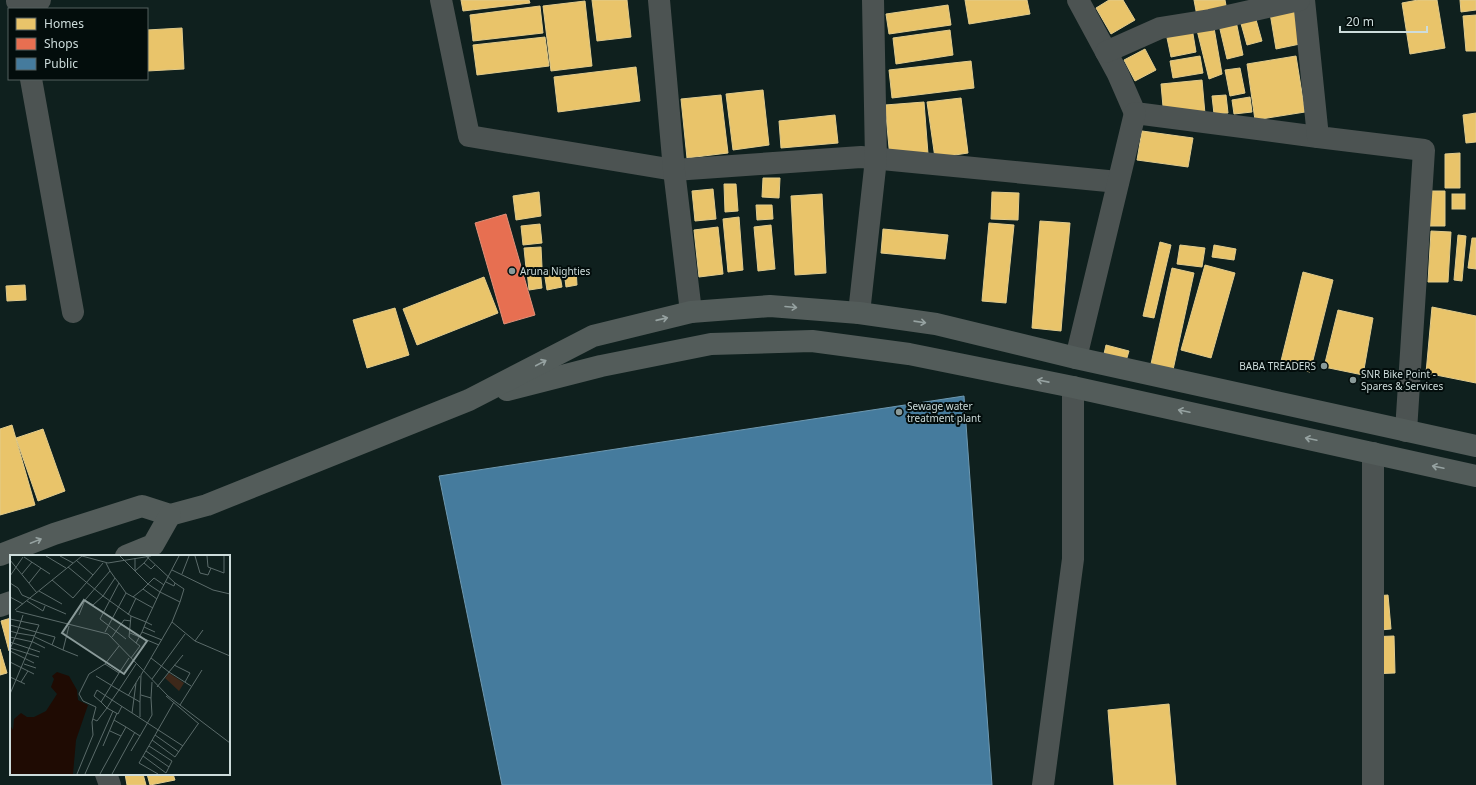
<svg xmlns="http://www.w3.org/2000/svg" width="1476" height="785" font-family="'Noto Sans',sans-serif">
  <rect width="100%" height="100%" fill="#0f201e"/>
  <g fill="#e9c46a" stroke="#e1cb8c">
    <path d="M461,0H529L530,3L463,11Z"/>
    <path d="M592,0H627L631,37L597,41Z"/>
    <path d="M965,0H1027L1030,14L969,24Z"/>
    <path d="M1109,0H1123L1135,20L1111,34L1096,8Z"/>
    <path d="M1194,0H1225L1227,11L1197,16Z"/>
    <path d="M1418,0H1437L1445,48L1410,54L1402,3Z"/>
    <path d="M1460,0H1476V10L1461,12Z"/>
    <path d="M585,1L592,66L551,71L543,6Z"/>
    <path d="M948,5L951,25L889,34L886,14Z"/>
    <path d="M540,6L543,33L473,41L470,15Z"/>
    <path d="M1294,9L1300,44L1276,49L1270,13Z"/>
    <path d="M1476,15V51H1466L1463,16Z"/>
    <path d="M1255,16L1262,41L1247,45L1240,20Z"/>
    <path d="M1236,21L1243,55L1227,59L1219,25Z"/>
    <path d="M1213,22L1222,74L1209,79L1196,26Z"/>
    <path d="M182,28L184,69L147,71V30Z"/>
    <path d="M1192,28L1196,52L1171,57L1166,33Z"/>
    <path d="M950,30L953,55L896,64L893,38Z"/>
    <path d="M545,37L549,66L477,75L473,45Z"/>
    <path d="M1145,49L1156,70L1135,81L1124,60Z"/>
    <path d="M1200,56L1203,73L1173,78L1170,61Z"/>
    <path d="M1296,56L1305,112L1255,120L1247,64Z"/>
    <path d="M971,61L974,88L892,98L889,70Z"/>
    <path d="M636,67L640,101L558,112L554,77Z"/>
    <path d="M1240,68L1245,93L1230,96L1225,70Z"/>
    <path d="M1202,80L1205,114L1164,118L1161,84Z"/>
    <path d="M763,90L769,145L733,150L726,94Z"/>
    <path d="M721,95L728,153L687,158L681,99Z"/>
    <path d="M1226,95L1228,113L1214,114L1212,96Z"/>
    <path d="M1250,97L1252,112L1234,114L1232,100Z"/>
    <path d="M961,98L968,153L935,158L927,102Z"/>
    <path d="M924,102L928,154L890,158L885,105Z"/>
    <path d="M1476,113V142L1466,143L1463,115Z"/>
    <path d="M835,115L838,143L781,148L779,121Z"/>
    <path d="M1142,131L1193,138L1188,167L1137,160Z"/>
    <path d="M1460,153V188H1445V154Z"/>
    <path d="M763,178H780L779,198L762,197Z"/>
    <path d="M724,184H736L738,211L725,212Z"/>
    <path d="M713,189L716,219L695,221L692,191Z"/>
    <path d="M1431,191H1445V226H1430Z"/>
    <path d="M539,192L541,216L516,220L513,196Z"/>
    <path d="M992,192L1019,193L1018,220L991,219Z"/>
    <path d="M822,194L826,273L795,275L791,196Z"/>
    <rect x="1452" y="194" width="13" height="15"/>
    <path d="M756,205H772L773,219L757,220Z"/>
    <path d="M739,217L743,270L728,272L723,219Z"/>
    <path d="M1040,221L1070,223L1061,331L1032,328Z"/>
    <path d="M989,223L1014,225L1006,303L982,301Z"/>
    <path d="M540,224L542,243L523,245L521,226Z"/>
    <path d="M771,225L775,269L758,271L754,227Z"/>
    <path d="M718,227L723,274L699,277L694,230Z"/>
    <path d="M883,229L948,235L945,259L881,253Z"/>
    <path d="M1431,231L1451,232L1448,282H1428Z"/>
    <path d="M1458,235L1466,236L1462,281L1454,280Z"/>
    <path d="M1472,238H1476V269L1468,268Z"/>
    <path d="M1160,242L1171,245L1154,318L1143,316Z"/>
    <path d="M1180,245L1205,248L1202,267L1177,264Z"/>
    <path d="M1214,245L1236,249L1234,260L1212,257Z"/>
    <path d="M541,247L542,267L526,268L524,248Z"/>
    <path d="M1205,265L1235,273L1211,358L1181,350Z"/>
    <path d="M1172,268L1194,273L1173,370L1151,364Z"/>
    <path d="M540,269L542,288L529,290L527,271Z"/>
    <path d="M559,269L562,287L547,290L544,271Z"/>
    <path d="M576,269L577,285L566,287L564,271Z"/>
    <path d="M1303,272L1333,280L1310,372L1280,365Z"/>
    <path d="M484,277L498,313L417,345L403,309Z"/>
    <path d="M25,285L26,300L7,301L6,286Z"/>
    <path d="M1432,307L1476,316V383L1426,373Z"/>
    <path d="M395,308L409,355L367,368L353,320Z"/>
    <path d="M1338,310L1373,318L1363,375L1324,367Z"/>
    <path d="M1106,345L1129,351L1126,361L1104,354Z"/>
    <path d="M12,425L35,505L0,515V429Z"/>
    <path d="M43,429L65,491L38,501L16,438Z"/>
    <path d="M1388,595L1391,629L1369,631L1365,597Z"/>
    <path d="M11,618V651H9L1,621Z"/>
    <path d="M1394,636L1395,673L1368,674L1366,637Z"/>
    <path d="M0,649L7,673L0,675Z"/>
    <path d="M1169,704L1176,785H1114L1108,710Z"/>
    <path d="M125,774H143L146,785H127Z"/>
    <path d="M147,774H173L175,780L150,785Z"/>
  </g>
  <path fill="#e76f51" stroke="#df907a" d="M506,214L535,315L504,324L475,223Z"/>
  <path fill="#457b9d" stroke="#6e98b0" d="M964,396L992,785H502L439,476Z"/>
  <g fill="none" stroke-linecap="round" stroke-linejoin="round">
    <g stroke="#4c5352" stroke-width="22">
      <path d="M441,0L469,136L674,170L861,157L1118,182"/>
      <path d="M659,0L674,170L691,312"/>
      <path d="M1078,0L1118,74L1135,113L1318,137"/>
      <path d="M1304,0L1318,137L1424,150L1406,431"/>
      <path d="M17,1L40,0"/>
      <path d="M1106,52L1160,28L1210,20L1299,0"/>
      <path d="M31,79L73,312"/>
      <path d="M859,313L876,159L873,0"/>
      <path d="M1076,358L1135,113"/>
      <path d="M106,774L110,785"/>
      <path d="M1043,785L1073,559V387"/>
      <path d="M1373,785V453"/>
    </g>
    <g stroke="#535c5a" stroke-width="22">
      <path d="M507,390L601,366L711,344L812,341L909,354L1073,387L1476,476"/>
      <path d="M0,555L54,534L142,506L170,515L207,505L469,400L593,336L691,312L770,306L859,313L936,324L1076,358L1476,446"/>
      <path d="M126,556L153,545L170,515"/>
      <path d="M0,606L11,602"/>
    </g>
  </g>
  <defs><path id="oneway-shaft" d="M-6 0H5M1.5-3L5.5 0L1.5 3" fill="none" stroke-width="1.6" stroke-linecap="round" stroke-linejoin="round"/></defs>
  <g stroke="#96a2a1">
    <use href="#oneway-shaft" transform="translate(791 307) rotate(5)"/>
    <use href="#oneway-shaft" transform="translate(662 319) rotate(-13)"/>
    <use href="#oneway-shaft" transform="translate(920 322) rotate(8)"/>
    <use href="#oneway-shaft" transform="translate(541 363) rotate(-28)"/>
    <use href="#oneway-shaft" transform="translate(1043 381) rotate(-169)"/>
    <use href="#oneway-shaft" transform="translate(1184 411) rotate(-168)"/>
    <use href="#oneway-shaft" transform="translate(1311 439) rotate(-168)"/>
    <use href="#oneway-shaft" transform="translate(1438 467) rotate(-168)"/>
    <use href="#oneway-shaft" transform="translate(36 541) rotate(-22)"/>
  </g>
  <g fill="#8a9a99" stroke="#030d0c" stroke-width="1.5">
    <circle cx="512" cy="271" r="4"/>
    <circle cx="1324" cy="366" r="4"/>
    <circle cx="1353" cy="380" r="4"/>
    <circle cx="899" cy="412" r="4"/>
  </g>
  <g text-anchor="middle" stroke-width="4" stroke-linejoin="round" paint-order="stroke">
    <g font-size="10" fill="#cddcdb" stroke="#030d0c" text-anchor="start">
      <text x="520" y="275">Aruna Nighties</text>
      <text x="1316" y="370" text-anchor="end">BABA TREADERS</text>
      <text x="1361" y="378">SNR Bike Point -<tspan x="1361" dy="12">Spares &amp; Services</tspan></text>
      <text x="907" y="410">Sewage water<tspan x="907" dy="12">treatment plant</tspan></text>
    </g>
  </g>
  <g transform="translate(10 555)">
    <rect width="220" height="220" fill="#0f201e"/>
    <path d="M159,118L174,128L169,136L155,123Z" fill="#3d281a"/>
    <path d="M47,117L59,121L67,135L68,145L78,150L66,185L63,219H0V170L3,175L4,164L11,158L17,162H24L36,156L47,139L41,132L44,124L42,121Z" fill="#1f0b03"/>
    <path fill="none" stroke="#5b6b6a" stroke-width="1" d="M36,1L56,13M50,1L63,8M72,1L98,8L141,1M110,1L125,16L134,8M136,1L165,28L164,31L156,27M185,1L190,18L198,20L201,13M197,1L198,12L214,18V1M14,2L40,19M139,2L134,8L141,14L145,10M125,3V16L138,29L150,37L169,1M0,5L27,38M58,12L93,41L105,23L100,16M162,15L203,35L220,39M12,19L22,7M172,19L179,1M83,20L93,8M0,21L13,2M105,23L109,28L90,64L116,84M42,25L63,43L83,20L66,5M0,28L8,33L12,40L56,59M19,28L31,13M109,28L116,38L143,53M165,28L174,34L170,47M29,36L52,49M0,42L13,49M123,42L133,34M147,44L133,34L144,23L154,30M75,45L83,50L93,41L121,61M17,46L33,56L35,51M5,55L72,1M6,56L98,79L158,141L220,188M69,60L75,45L100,16L96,8M118,60L126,43M0,64L29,70L0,139M0,70L45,82L42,90M134,72L145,77M0,76L7,78L13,60M95,77L116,38M132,77L136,67L142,70M120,78L149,90M0,82L23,87M25,82L53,95L59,71M102,82L114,65L121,66M185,86L193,75M0,87L30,97M23,87L35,93M126,88L119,82L121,61L136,67L150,37L170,47L162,67M0,93L29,102M0,94L7,78L25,81M53,95L68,101M0,96L24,108M121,103L130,91L126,88L132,77L152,85M141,103L159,117L173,100M0,107L24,119M14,109L26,113M95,109L109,118L119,103M126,109L109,135L130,147L131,120L162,67L185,86L220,101M164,110L180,118L175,127M86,121L109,135L102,145L173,191M0,122L15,129M142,124L175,79M11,127L18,116M147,132L159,117L181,131M131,140L141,143L142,127M118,141L130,121M156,141L189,169M91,147L84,141L87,135L102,145L97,153L108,159L112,151M130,147V162M170,150L192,115M122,158L126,128M83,164L87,166L97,153L91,147L109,118M104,165L116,172L111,181M116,172L130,181L142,160L141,143M145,180L169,197M142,185L165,202L188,169M93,191L107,158M139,191L162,206L159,212M121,196L130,181M133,201L156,218L159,212L136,196M67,219L83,180L82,167L86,152L73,146L69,139L79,119L95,109L109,91M75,219L103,156M90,219L111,181L100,176M102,219L125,177M148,219L129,208L164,147"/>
    <path fill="#8a9a99" fill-opacity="0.15" stroke="#8a9a99" stroke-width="2" d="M74,45L137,86L114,119L52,78Z"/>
    <rect width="220" height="220" fill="none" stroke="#cddcdb" stroke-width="2"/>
  </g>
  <rect x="8" y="8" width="140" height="72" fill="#030d0c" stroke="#54605f"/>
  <rect x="16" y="18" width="20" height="12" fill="#e9c46a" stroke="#54605f"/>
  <text x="44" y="28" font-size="12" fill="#cddcdb">Homes</text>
  <rect x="16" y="38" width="20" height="12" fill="#e76f51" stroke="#54605f"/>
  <text x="44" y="48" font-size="12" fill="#cddcdb">Shops</text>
  <rect x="16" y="58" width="20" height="12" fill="#457b9d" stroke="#54605f"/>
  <text x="44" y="68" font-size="12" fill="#cddcdb">Public</text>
  <path d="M1340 26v6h87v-6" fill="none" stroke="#cddcdb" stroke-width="2"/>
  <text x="1346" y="26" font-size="12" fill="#cddcdb" stroke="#030d0c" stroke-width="3" paint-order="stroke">20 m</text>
</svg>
